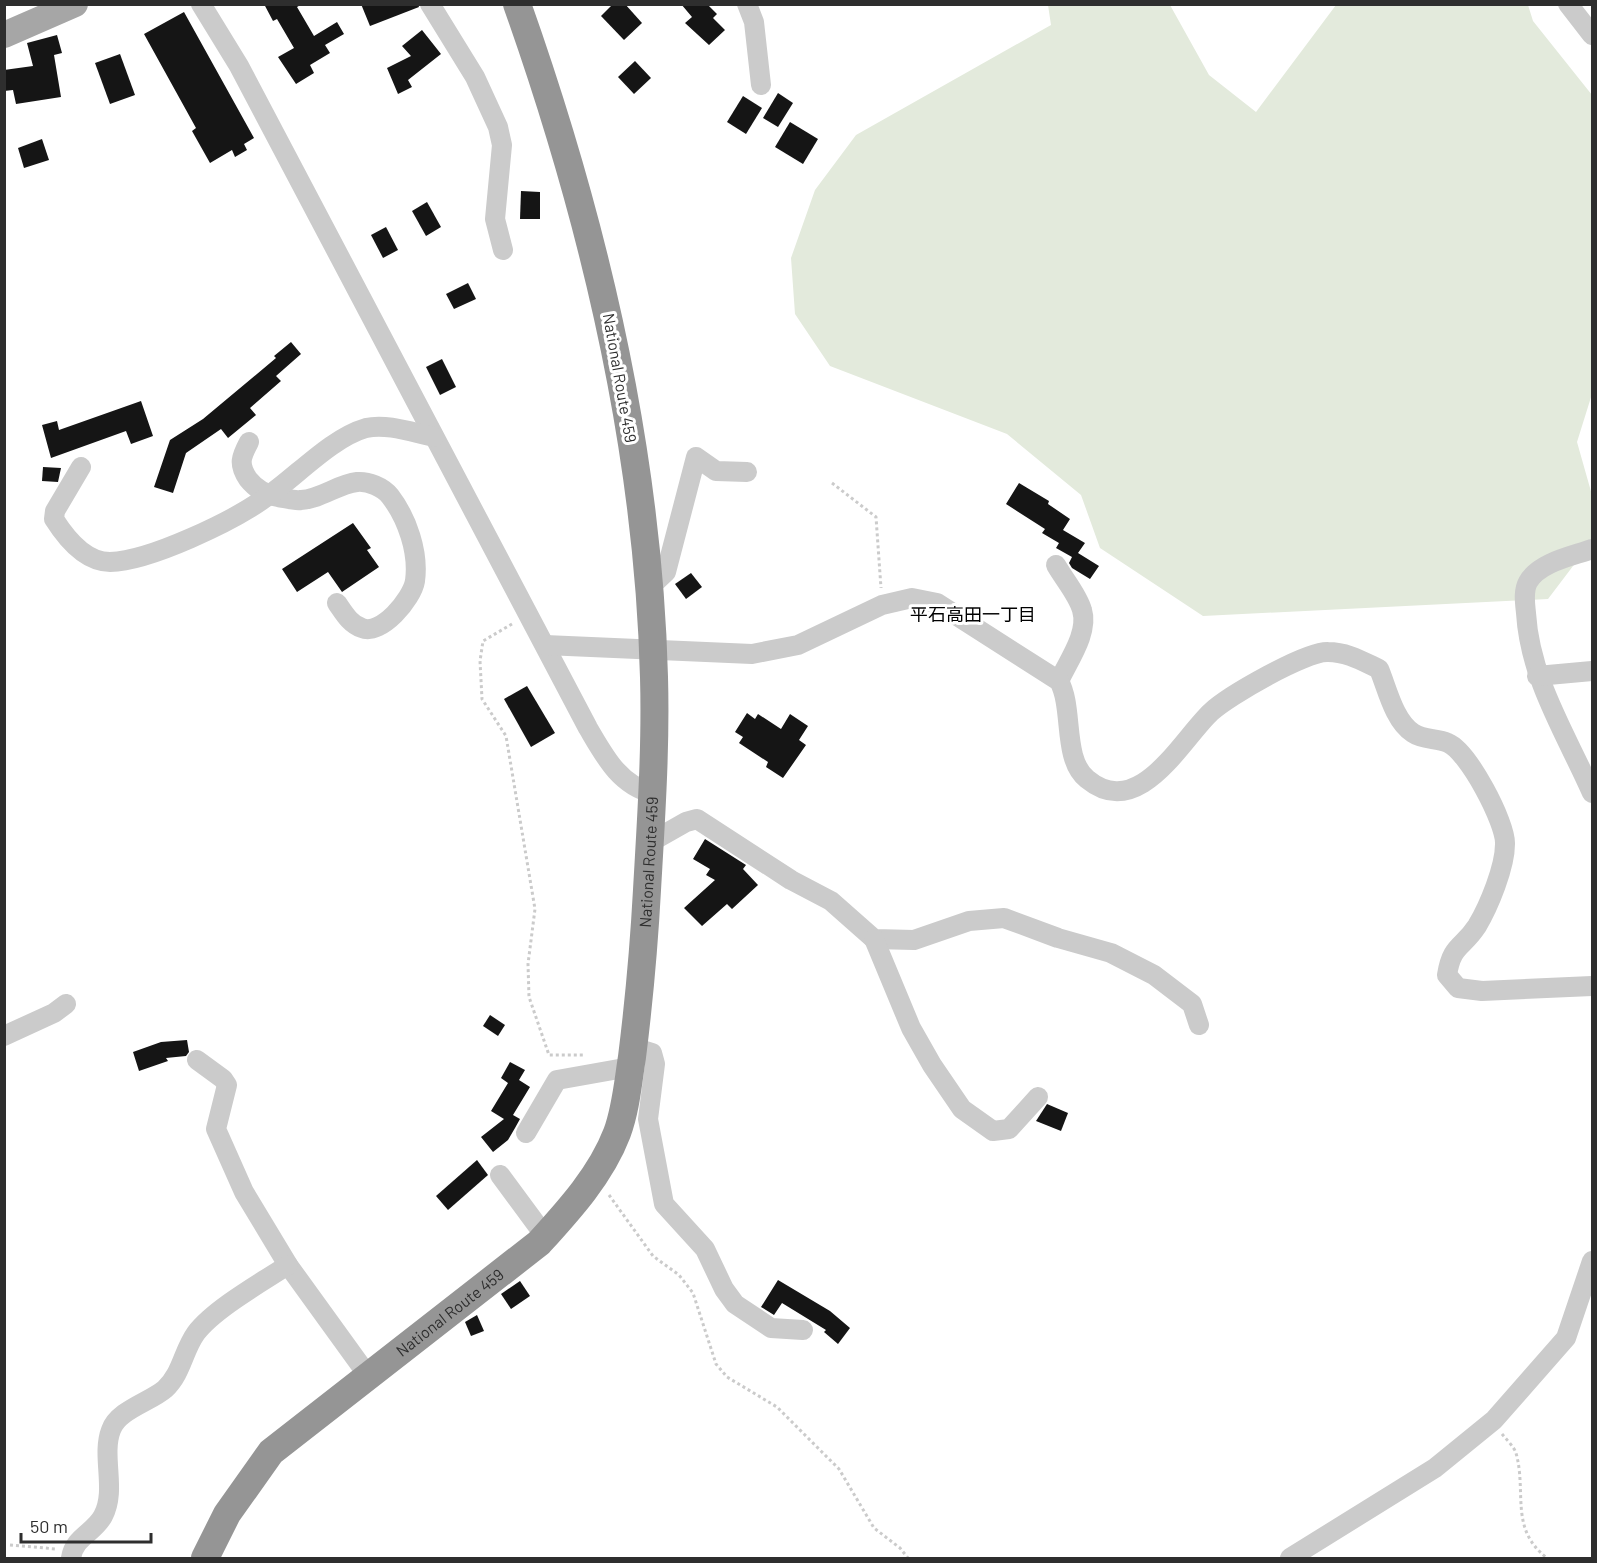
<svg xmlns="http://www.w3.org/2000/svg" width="1597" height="1563" font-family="Barlow,'Noto Sans JP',sans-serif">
  <rect width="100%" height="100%" fill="#fff"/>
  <path fill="#e3eadc" d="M1048,5H1170L1209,75L1256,112L1336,5H1528L1533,21L1592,95V394L1577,442L1592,495V541L1548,599L1203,616L1100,548L1081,495L1007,434L830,366L795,314L791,258L815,190L856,135L1051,25Z"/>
  <g fill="#151515">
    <path d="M264,4H302L297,7L314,36L337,22L344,34L325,45L330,53L310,65L314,73L296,84L278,57L294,48L277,19L273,21Z"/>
    <path d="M361,4H418L419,7L370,26Z"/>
    <path d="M613,4H625L642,23L624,40L601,16Z"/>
    <path d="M681,4L708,5L717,14L713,18L725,30L709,45L685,23L692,17Z"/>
    <path d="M184,12L254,138L244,144L247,150L235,157L232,150L210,163L192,131L196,128L144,34Z"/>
    <path d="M422,30L441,54L408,80L412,87L398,94L387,68L411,56L402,46Z"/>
    <path d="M57,35L62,53L54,55L61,97L16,104L13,90L4,91V70L33,66L27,43Z"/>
    <path d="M120,54L135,95L110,104L95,63Z"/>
    <path d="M635,61L651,78L634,94L618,77Z"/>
    <path d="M778,93L793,103L778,127L763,118Z"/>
    <path d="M743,96L762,108L746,134L727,122Z"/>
    <path d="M790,122L818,139L803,164L775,147Z"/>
    <path d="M42,139L49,160L24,168L18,148Z"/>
    <path d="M521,191L540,192V219H520Z"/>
    <path d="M427,202L441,227L426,236L412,211Z"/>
    <path d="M386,227L398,250L383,258L371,235Z"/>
    <path d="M468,283L476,299L454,309L446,294Z"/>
    <path d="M291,342L301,354L276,376L281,381L250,408L256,415L228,438L221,429L186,453L173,493L154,487L170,440L203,419L276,358L274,356Z"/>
    <path d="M442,359L456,387L440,395L426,367Z"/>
    <path d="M141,401L153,436L131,444L126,431L51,458L42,425L57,421L59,430Z"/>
    <path d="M43,467L61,468L58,482L42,481Z"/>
    <path d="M1019,483L1049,501L1048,504L1070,519L1063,530L1085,543L1078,553L1099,566L1090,579L1072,568L1069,563L1072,557L1056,548L1059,543L1042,533L1045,529L1006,504Z"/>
    <path d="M353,523L371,548L367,550L379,567L342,592L328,572L297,592L282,569Z"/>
    <path d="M691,573L702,587L686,599L675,584Z"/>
    <path d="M527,686L555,733L531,747L504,699Z"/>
    <path d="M747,713L755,719L758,714L781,729L790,714L808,726L799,740L806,745L783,778L766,767L768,762L739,743L743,737L735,732Z"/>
    <path d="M705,839L746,865L743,869L758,885L732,909L727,904L702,926L684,908L715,880L706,875L710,869L693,859Z"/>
    <path d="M490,1015L505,1025L498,1036L483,1026Z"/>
    <path d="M187,1040L189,1052L186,1056L166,1058L168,1061L139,1071L133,1052L161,1042Z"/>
    <path d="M510,1062L525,1070L519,1080L530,1087L513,1115L520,1119L515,1128L508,1140L493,1152L481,1137L504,1119L491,1111L508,1083L501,1078Z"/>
    <path d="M1047,1104L1068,1113L1061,1131L1036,1121Z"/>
    <path d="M477,1160L488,1175L448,1210L436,1196Z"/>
    <path d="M778,1280L830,1311L850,1328L838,1344L824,1332L826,1330L782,1303L774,1315L761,1307Z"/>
    <path d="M520,1281L530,1296L511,1309L501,1294Z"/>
    <path d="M477,1315L484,1331L471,1336L465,1322Z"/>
  </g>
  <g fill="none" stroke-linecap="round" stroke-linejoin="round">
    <g stroke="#cbcbcb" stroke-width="3" stroke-dasharray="3 3" stroke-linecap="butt">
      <path d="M832,483L876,517L881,588"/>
      <path d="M512,624L483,641L480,661L482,699L506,736L535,909L528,964L529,997L549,1055H585"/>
      <path d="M609,1195L653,1256L679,1275L693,1293L716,1364L727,1377L777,1407L839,1469L874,1528L900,1548L908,1558"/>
      <path d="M1502,1434C1507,1440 1514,1447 1516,1453C1527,1492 1509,1529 1547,1558"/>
      <path d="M10,1545L56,1549"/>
    </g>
    <g stroke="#cbcbcb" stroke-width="20">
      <path d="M201,4L239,66L588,728C604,755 619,785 652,793"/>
      <path d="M430,4L475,77L498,127L502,145L495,219L503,250"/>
      <path d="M747,4L754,22L761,85"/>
      <path d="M1568,4L1592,35"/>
      <path d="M249,442C241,457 238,464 248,479C256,489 267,495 278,497C285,498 294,501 301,500C321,499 338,484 357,482C368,481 383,487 390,496C407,518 419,552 415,581C412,599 381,636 362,628C350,624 344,613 337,603"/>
      <path d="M81,467L55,511L54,519C66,538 85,562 110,562C150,561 233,521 265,498C296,477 331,438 366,428C387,423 414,433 434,437"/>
      <path d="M1592,549C1573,556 1539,562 1528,582C1523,591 1525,603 1526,613C1530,679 1566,734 1592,793"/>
      <path d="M1056,565C1064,579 1078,595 1082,610C1089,633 1068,661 1059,681"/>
      <path d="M649,588L666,572L696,457L716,471L747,472"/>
      <path d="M545,645L752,654L798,645L882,605L912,598L937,603L1059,681C1074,708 1062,759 1087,779C1139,822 1181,740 1211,712C1228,696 1306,651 1328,652C1347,652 1362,661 1379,669C1387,688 1394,721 1413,733C1423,740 1437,738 1448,743C1468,751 1506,823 1505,844C1505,867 1489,906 1477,926C1462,949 1452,944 1447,975L1458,988L1482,991L1592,986"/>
      <path d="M1537,676L1592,671"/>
      <path d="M649,843L686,822L697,819L791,880L831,901L874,939L914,940L969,921L1004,918L1058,938L1111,953L1154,975L1192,1004L1199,1025"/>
      <path d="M874,939L911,1028L932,1065L962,1109L993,1131L1009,1129L1038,1097"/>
      <path d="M4,1036L54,1013L66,1004"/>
      <path d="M633,1047L652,1053L655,1064L648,1119L664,1204L705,1249L724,1289L735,1304L771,1328L803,1330"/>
      <path d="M197,1060L223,1079L227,1085L216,1129L244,1192L288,1265L369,1377"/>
      <path d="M526,1133L557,1080L630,1067"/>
      <path d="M500,1175L545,1236"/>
      <path d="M71,1558C74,1537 94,1533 103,1516C117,1490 101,1456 111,1430C118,1410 150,1402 165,1389C182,1373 183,1351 196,1333C214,1309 262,1282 288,1265"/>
      <path d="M1290,1558L1435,1468L1494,1420L1566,1338L1592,1261"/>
    </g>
    <path stroke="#a6a6a6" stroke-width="26" d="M4,35L75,4"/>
    <path stroke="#959595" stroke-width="28" id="s1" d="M205,1558L227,1514L271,1452L539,1243C569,1210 601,1175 617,1133C626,1109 628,1082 632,1057C639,1001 644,946 647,890C651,820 656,748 654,677C648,447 594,221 517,4"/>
  </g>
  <g text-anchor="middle" stroke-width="6" stroke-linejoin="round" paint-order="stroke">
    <g font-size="16" fill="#2e2e2e" stroke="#fff">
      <text transform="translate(620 378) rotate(80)" y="6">National Route 459</text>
      <text dy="6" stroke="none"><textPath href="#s1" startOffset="874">National Route 459</textPath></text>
      <text dy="6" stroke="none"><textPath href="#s1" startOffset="352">National Route 459</textPath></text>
    </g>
    <g font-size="18" fill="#000" stroke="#fff">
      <text x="973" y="621">平石高田一丁目</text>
    </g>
  </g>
  <rect width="1597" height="1563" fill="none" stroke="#2e2e2e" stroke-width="12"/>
  <path d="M21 1533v9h130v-9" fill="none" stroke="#2e2e2e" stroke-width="3"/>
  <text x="30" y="1533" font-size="18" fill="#2e2e2e" stroke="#ffffff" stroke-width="4.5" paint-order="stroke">50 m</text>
</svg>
